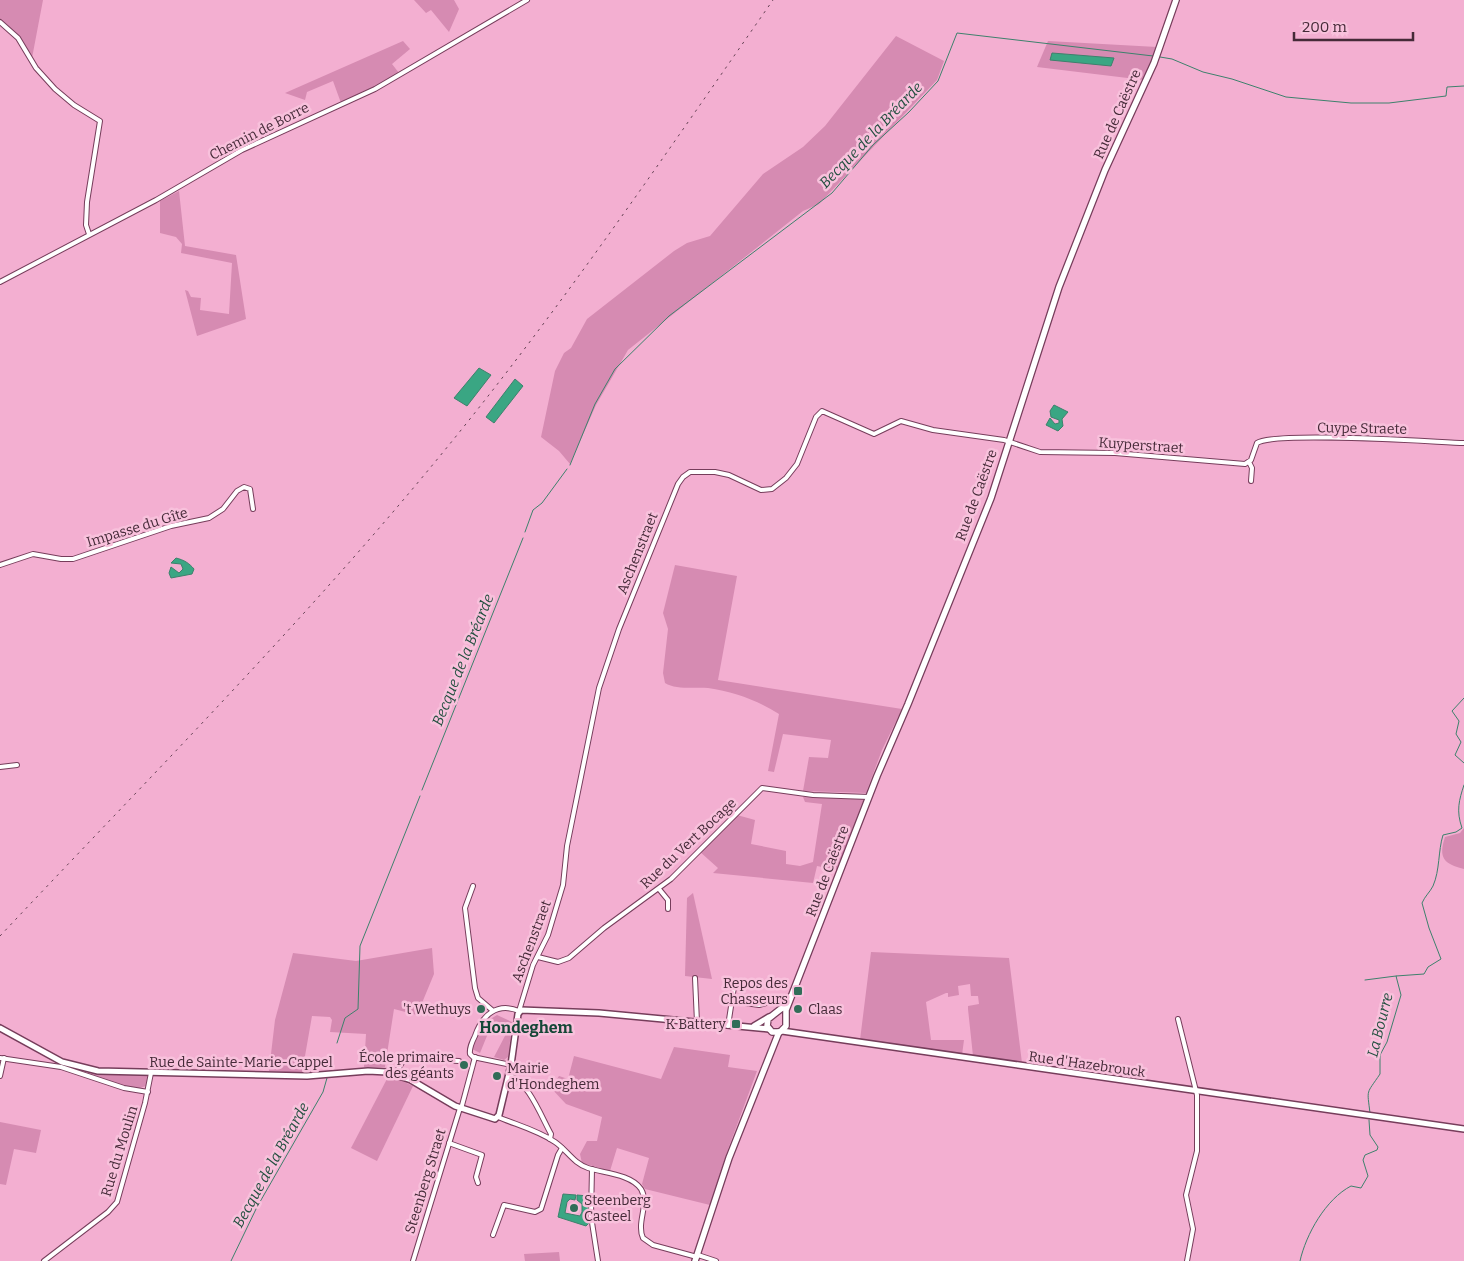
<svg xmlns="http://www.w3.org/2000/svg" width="1464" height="1261" font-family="Bitter,serif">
  <rect width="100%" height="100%" fill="#f3afd1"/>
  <g fill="#d68bb2">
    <path d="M0,0H43L32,58L18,35L0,20Z"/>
    <path d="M414,0H454L459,9L449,32L431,10L426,13Z"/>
    <path d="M896,36L944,61L937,80L819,204L803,211L628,350L596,405L570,464L559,451L541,437L555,371L564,353L571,348L587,319L674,251L687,243L710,236L763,174L803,147L825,126Z"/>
    <path d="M403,41L410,49L392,64L399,73L373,89L341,103L333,81L307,92L305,100L285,93Z"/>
    <path d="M1048,41L1157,47L1144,80L1037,67Z"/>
    <path d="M179,191L185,246L236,255L246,319L197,336L185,290L188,291L191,297L201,298L200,310L229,314L232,263L181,253L182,244L176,237L160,233V201Z"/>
    <path d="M675,565L737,576L718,680L902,709L882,750L866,793L803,791L809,757L828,758L831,740L783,734L774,772L768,771L779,714C757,700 734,692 708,688C695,687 676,690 665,683L663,673L668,629L663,613Z"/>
    <path d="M803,797L864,799L837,870L817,866L813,883L713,873L718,868L699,851L737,815L755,820L751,844L786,851V864L800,866L813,862L822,804L805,802Z"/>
    <path d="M1464,828V869C1444,864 1438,858 1445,837L1460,833Z"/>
    <path d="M693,893L712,979L685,976L687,898Z"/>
    <path d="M432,948L434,974L417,1015L394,1009L385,1067H364L366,1034L330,1032L332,1020L330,1017L312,1016L302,1073L269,1071L275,1020L293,953L356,961Z"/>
    <path d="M871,952L1009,958L1022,1063L973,1056L968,1009V1006L979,1004L978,996H971L970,984L958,986L959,995L948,997V993H946L926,1002L931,1040H964L962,1055L860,1040Z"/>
    <path d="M497,1015L512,1022V1025L508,1057L504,1060L494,1057L507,1032L491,1026L480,1053L472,1049L482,1024Z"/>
    <path d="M674,1047L730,1055L728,1067L757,1071L727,1152L710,1205L645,1189L642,1184L649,1158L617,1148L610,1171L582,1163L580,1154L587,1141H597L602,1117L566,1104L551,1088L559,1076L568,1079L574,1056L661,1079Z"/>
    <path d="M88,1071L149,1075V1084C134,1096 103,1080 87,1075Z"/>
    <path d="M389,1075L413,1086L377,1161L351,1148Z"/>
    <path d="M0,1122L41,1130L36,1153L14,1149L6,1185L0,1184Z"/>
    <path d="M559,1252L560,1261H525L524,1254Z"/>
  </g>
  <g fill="#3aa683" stroke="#3d816c">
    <path d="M1052,53L1114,58L1111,66L1050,60Z"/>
    <path d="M479,368L491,375L467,406L454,398Z"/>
    <path d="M515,379L523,386L494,423L486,417Z"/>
    <path d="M1054,405L1068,412L1062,419L1063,426L1058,431L1046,425L1050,418L1055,424L1059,423V420L1051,417L1050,411Z"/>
    <path d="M176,558C184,560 189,563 194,569L192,574L171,578L169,573L171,567L179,573L183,569L181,564L171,563Z"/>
    <path d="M563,1194L576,1195L575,1200L570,1199L567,1202L565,1213L580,1216L582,1212V1204L577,1200V1195L588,1196L589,1223L586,1226L558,1217Z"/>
  </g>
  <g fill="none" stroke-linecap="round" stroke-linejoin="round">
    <g stroke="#3d816c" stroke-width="1">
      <path d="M1160,57L1172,59L1203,72L1232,79L1286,97L1351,103H1389L1446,96L1447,87L1464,86"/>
      <path d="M570,465L595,404L615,369L669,316L832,193L873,145L909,112L938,81L957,33L1153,56"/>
      <path d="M525,532L533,510L542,503L567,469"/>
      <path d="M1464,698L1452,711L1459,721L1456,734L1461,742L1455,755L1464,763"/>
      <path d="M422,790L523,538"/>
      <path d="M1365,980L1396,976"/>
      <path d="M337,1043L345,1018L358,1009L360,946L420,796"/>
      <path d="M1370,1113C1367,1088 1366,1095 1380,1074V1055L1387,1042L1401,995L1396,976L1424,974L1428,967L1441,959L1429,928L1422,903C1425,896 1430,892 1433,886C1440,870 1438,851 1443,835L1456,832L1462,828C1456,811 1459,800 1464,785"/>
      <path d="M231,1261L257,1207L323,1092L327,1078"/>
      <path d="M1300,1261C1306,1234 1326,1199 1351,1186L1361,1188L1368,1176L1363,1160L1365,1155L1377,1150L1378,1147L1370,1135L1369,1120"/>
    </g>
    <defs>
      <g id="minor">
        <path d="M0,22L18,38L36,68L55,89L74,105L100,121L87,202L86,225L89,234"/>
        <path d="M0,282L156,200L242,150L375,89L527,0"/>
        <path d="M1249,462L1252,468L1251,481"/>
        <path d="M0,565L33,554L61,559H73L171,526L209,518L223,509L237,491L244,487L250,489L253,509"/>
        <path d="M0,767L17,765"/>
        <path d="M473,886L465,908L475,988L478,998L492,1010"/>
        <path d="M659,889L668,900V909"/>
        <path d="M538,957L558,962L569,958L604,928L671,879L762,788L813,795L869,797"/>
        <path d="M695,978L697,1022"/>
        <path d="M731,1001L759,1005L766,1003"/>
        <path d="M1178,1019L1197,1095V1151L1186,1195L1193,1229L1187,1261"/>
        <path d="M728,1026L734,987"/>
        <path d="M0,1058L61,1067L124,1088L148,1092"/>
        <path d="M511,1065L473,1057L470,1054C469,1048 472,1042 475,1036C482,1015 497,1002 519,1011L533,965L548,935L563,885L567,846L599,688L619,629L678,484L683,477L690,472H715L729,475L761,490L772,489L786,478L797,464L816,417L822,411L874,434L901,421L933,430L1004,440L1040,452L1115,453L1245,464L1251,460L1257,443C1274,431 1433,442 1464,443"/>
        <path d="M395,1074L405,1058L459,1061"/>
        <path d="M0,1076L4,1058"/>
        <path d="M509,1076C527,1079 542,1118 551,1134L550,1139"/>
        <path d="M461,1109L475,1057"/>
        <path d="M498,1117C517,1125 537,1130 555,1142C567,1150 573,1163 588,1168C603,1173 631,1174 641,1189C650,1204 636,1222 643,1238L653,1245L697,1257"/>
        <path d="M449,1143L482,1155L476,1177L478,1183"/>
        <path d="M592,1169L591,1216L598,1261"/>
        <path d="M493,1235L504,1205L535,1212L541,1209L558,1155L562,1148"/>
        <path d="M698,1255L716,1261"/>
        <path d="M44,1261L108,1212L117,1202L145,1103L151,1073"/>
        <path d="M413,1261L460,1108"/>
      </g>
      <g id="tertiary">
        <path d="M754,1026L769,1017"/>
        <path d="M0,1028L62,1062L98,1071L307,1076L368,1071L387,1072L411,1080L455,1106L495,1119L499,1115L511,1065L518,1014L521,1010L599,1013L769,1029"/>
        <path d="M782,1031L1464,1129"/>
      </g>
      <g id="secondary">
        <path d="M792,995L782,1008L768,1019L767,1026L772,1032H780L786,1026V1010L877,776L908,704L991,498L1059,287L1105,170L1154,63L1176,0"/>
        <path d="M695,1261L729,1158L779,1032"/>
      </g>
    </defs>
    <use href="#minor" stroke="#763d5b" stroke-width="6"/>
    <use href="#tertiary" stroke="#763d5b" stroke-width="8"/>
    <use href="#secondary" stroke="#763d5b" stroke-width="8"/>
    <use href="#minor" stroke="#fff" stroke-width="4"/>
    <use href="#tertiary" stroke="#fff" stroke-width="5"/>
    <use href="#secondary" stroke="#fff" stroke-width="5.5"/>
    <path stroke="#664355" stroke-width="1" stroke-dasharray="2.5 5" stroke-linecap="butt" d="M0,936C145,782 295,631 430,468C554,319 662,159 773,0"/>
  </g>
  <g fill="#316d58" stroke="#f8c1dc" stroke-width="2">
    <rect x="793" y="986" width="10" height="10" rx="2.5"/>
    <circle cx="481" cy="1009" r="5"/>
    <circle cx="798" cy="1009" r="5"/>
    <rect x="731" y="1019" width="10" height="10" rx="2.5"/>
    <circle cx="464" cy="1065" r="5"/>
    <circle cx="497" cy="1076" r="5"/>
    <circle cx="574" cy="1208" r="5"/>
  </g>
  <g text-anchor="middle" stroke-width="5" stroke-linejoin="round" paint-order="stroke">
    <g font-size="14" fill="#452a38" stroke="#f8c1dc">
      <text transform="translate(1117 114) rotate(-66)" y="5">Rue de Caëstre</text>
      <text transform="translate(259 131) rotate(-27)" y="5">Chemin de Borre</text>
      <text transform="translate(1362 428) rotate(1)" y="5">Cuype Straete</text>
      <text transform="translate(1141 445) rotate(4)" y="5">Kuyperstraet</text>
      <text transform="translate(976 495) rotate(-70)" y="5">Rue de Caëstre</text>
      <text transform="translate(137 527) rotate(-17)" y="5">Impasse du Gîte</text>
      <text transform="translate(637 553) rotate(-68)" y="5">Aschenstraet</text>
      <text transform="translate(688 843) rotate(-43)" y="5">Rue du Vert Bocage</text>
      <text transform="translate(827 871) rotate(-69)" y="5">Rue de Caëstre</text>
      <text transform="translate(531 941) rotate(-69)" y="5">Aschenstraet</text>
      <text x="241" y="1067">Rue de Sainte-Marie-Cappel</text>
      <text transform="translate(1087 1064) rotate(8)" y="5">Rue d'Hazebrouck</text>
      <text transform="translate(119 1151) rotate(-73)" y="5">Rue du Moulin</text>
      <text transform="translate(425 1181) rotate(-73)" y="5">Steenberg Straet</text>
    </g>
    <g font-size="14" fill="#452a38" stroke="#f8c1dc" text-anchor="end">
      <text x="788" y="988">Repos des<tspan x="788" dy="16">Chasseurs</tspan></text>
      <text x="471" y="1014">'t Wethuys</text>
      <text x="808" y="1014" text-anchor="start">Claas</text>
      <text x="726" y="1029">K Battery</text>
      <text x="454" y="1062">École primaire<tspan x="454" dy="16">des géants</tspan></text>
      <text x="507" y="1073" text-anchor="start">Mairie<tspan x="507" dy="16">d'Hondeghem</tspan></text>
      <text x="584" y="1205" text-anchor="start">Steenberg<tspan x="584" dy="16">Casteel</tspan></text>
    </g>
    <g font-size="15" font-style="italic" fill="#224f3f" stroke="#f8c1dc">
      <text transform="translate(871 135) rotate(-46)" y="5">Becque de la Bréarde</text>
      <text transform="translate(463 660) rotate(-68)" y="5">Becque de la Bréarde</text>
      <text transform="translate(1380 1025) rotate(-76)" y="5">La Bourre</text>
      <text transform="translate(271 1165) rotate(-61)" y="5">Becque de la Bréarde</text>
    </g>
    <g font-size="16" font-weight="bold" fill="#144636" stroke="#f8c1dc">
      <text x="526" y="1033">Hondeghem</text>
    </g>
  </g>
  <path d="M1294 32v8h119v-8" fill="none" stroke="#452a38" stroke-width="2.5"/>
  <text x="1302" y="32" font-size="15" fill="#452a38" stroke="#f8c1dc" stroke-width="4" paint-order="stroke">200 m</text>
</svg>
